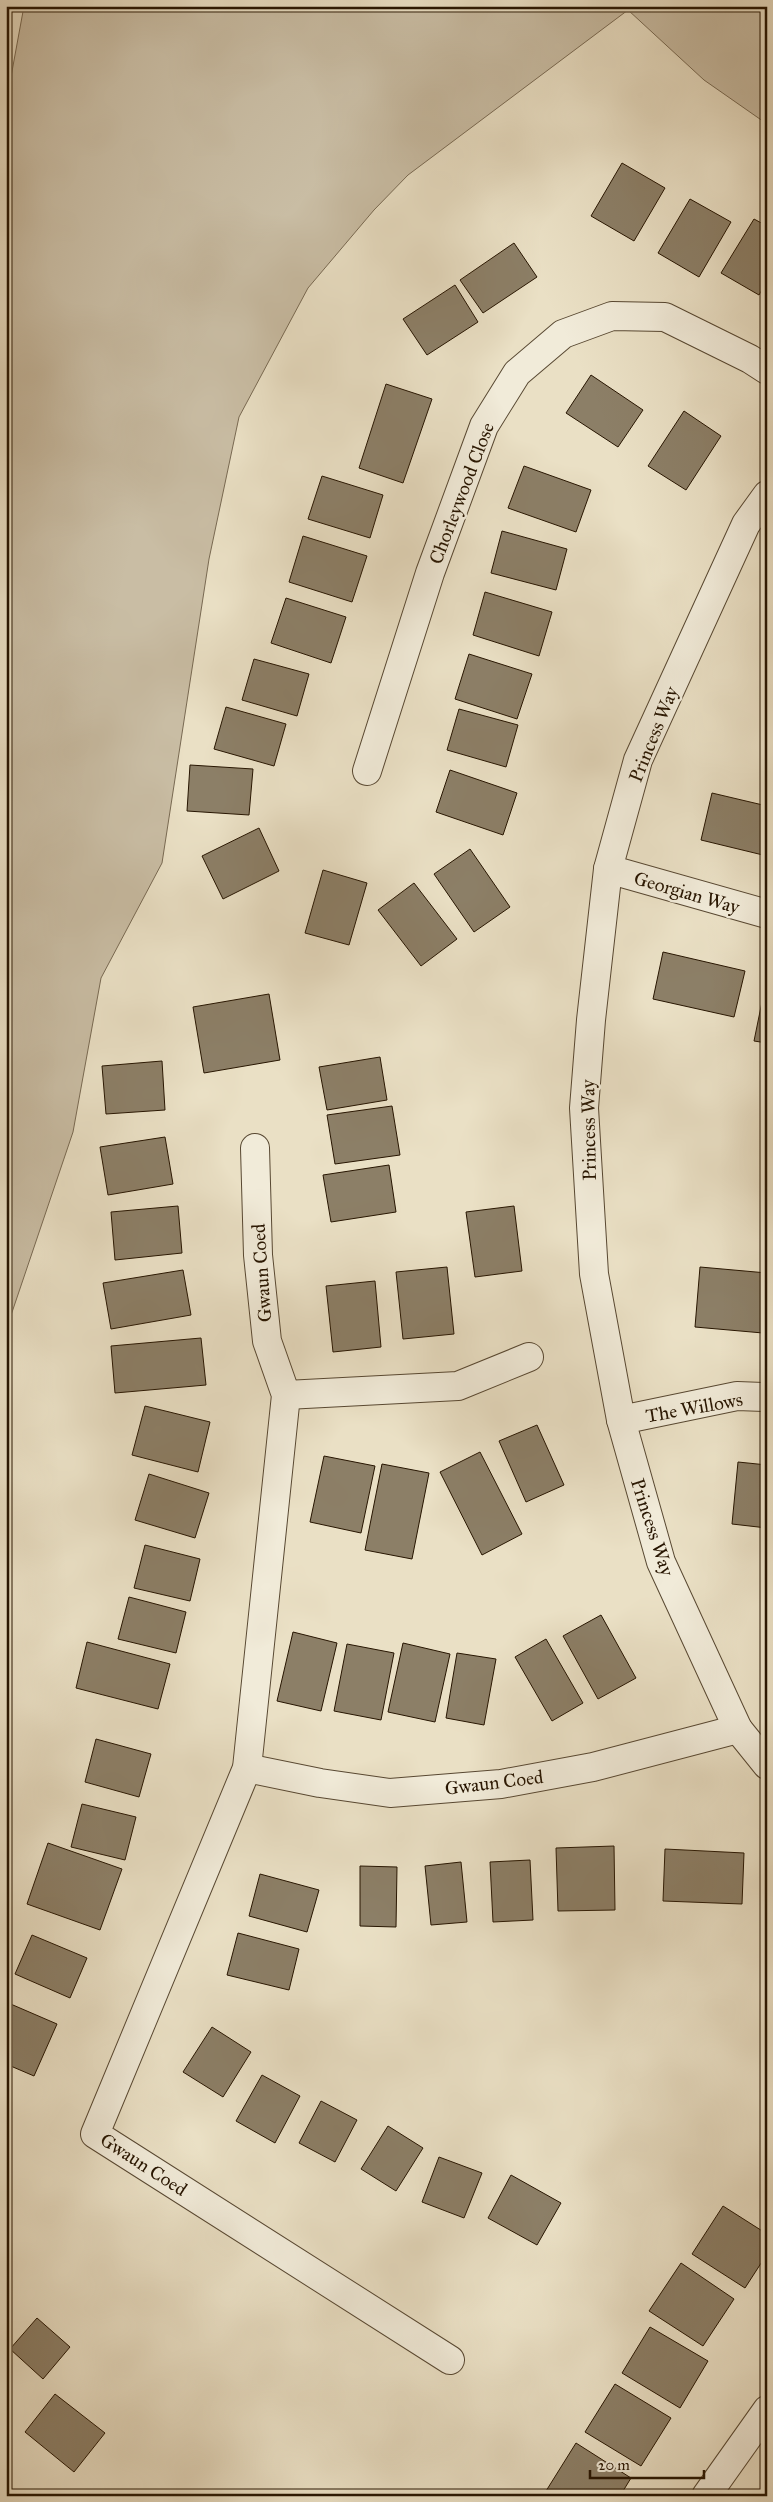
<svg xmlns="http://www.w3.org/2000/svg" width="773" height="2502" font-family="'IM FELL Great Primer',serif">
  <rect width="100%" height="100%" fill="#eae0c5"/>
  <filter id="stains"><feTurbulence type="fractalNoise" baseFrequency=".004" numOctaves="4"/><feColorMatrix values="0 0 0 0 .2 0 0 0 0 .09 0 0 0 0 .02 0 0 0 .5 -.17"/></filter>
  <radialGradient id="worn" r=".72"><stop offset=".6" stop-color="#630" stop-opacity="0"/><stop offset="1" stop-color="#630" stop-opacity=".3"/></radialGradient>
  <path fill="#c9bda4" stroke="#786952" d="M24,6H767V124L704,80L628,10L408,175L374,210L308,288L239,417L209,559L162,863L101,978L73,1132L6,1330V104Z"/>
  <g fill="#8c7f67" stroke="#271501">
    <path d="M622,163L665,188L634,241L591,216Z"/>
    <path d="M690,199L731,222L699,277L658,253Z"/>
    <path d="M754,219L767,226V281L759,295L721,273Z"/>
    <path d="M514,243L537,277L483,313L460,280Z"/>
    <path d="M455,285L478,322L427,355L403,319Z"/>
    <path d="M591,375L643,410L618,447L566,413Z"/>
    <path d="M386,384L432,399L403,483L359,468Z"/>
    <path d="M684,411L721,436L686,490L648,466Z"/>
    <path d="M524,466L591,490L576,532L508,508Z"/>
    <path d="M322,476L383,495L370,538L308,519Z"/>
    <path d="M502,531L567,549L556,590L491,573Z"/>
    <path d="M303,536L367,556L352,602L289,582Z"/>
    <path d="M485,592L552,612L539,656L473,635Z"/>
    <path d="M286,598L346,617L331,663L271,643Z"/>
    <path d="M469,654L532,674L517,719L455,699Z"/>
    <path d="M254,659L309,674L297,716L242,700Z"/>
    <path d="M226,707L286,724L274,766L214,749Z"/>
    <path d="M459,709L518,725L506,767L447,750Z"/>
    <path d="M190,765L253,769L249,815L187,811Z"/>
    <path d="M450,770L517,793L503,835L436,812Z"/>
    <path d="M712,793L767,806V856L701,840Z"/>
    <path d="M259,828L279,871L223,899L202,856Z"/>
    <path d="M470,849L510,907L474,932L434,874Z"/>
    <path d="M323,870L367,883L349,945L305,933Z"/>
    <path d="M414,883L457,939L421,966L378,910Z"/>
    <path d="M663,952L745,971L734,1017L653,999Z"/>
    <path d="M764,992H767V1043L754,1041Z"/>
    <path d="M269,994L280,1060L204,1073L193,1007Z"/>
    <path d="M380,1057L387,1100L327,1110L319,1067Z"/>
    <path d="M162,1061L165,1110L106,1114L102,1066Z"/>
    <path d="M392,1106L400,1155L335,1164L327,1115Z"/>
    <path d="M165,1137L173,1184L108,1195L100,1147Z"/>
    <path d="M389,1165L396,1212L331,1222L323,1175Z"/>
    <path d="M178,1206L182,1253L115,1260L111,1212Z"/>
    <path d="M514,1206L522,1271L475,1277L466,1212Z"/>
    <path d="M447,1267L454,1334L403,1339L396,1272Z"/>
    <path d="M700,1267L767,1273L763,1333L695,1327Z"/>
    <path d="M183,1270L191,1315L111,1329L103,1283Z"/>
    <path d="M375,1281L381,1347L333,1352L326,1286Z"/>
    <path d="M201,1338L206,1385L115,1393L111,1346Z"/>
    <path d="M145,1406L210,1422L198,1472L132,1455Z"/>
    <path d="M537,1425L564,1485L526,1502L499,1441Z"/>
    <path d="M480,1452L522,1534L482,1555L440,1472Z"/>
    <path d="M324,1456L375,1466L361,1533L310,1522Z"/>
    <path d="M738,1462L767,1465V1528L732,1524Z"/>
    <path d="M382,1464L429,1473L412,1559L365,1550Z"/>
    <path d="M149,1474L209,1493L195,1538L135,1520Z"/>
    <path d="M145,1545L200,1559L190,1601L134,1588Z"/>
    <path d="M129,1597L186,1612L176,1653L118,1639Z"/>
    <path d="M601,1615L636,1678L598,1699L563,1636Z"/>
    <path d="M293,1632L337,1643L321,1711L277,1701Z"/>
    <path d="M546,1639L583,1703L552,1721L515,1657Z"/>
    <path d="M87,1642L170,1664L158,1709L76,1688Z"/>
    <path d="M403,1643L450,1654L435,1722L388,1712Z"/>
    <path d="M347,1644L394,1653L381,1720L334,1711Z"/>
    <path d="M457,1653L496,1659L484,1725L446,1718Z"/>
    <path d="M96,1739L151,1754L139,1797L85,1782Z"/>
    <path d="M82,1804L136,1817L125,1860L71,1847Z"/>
    <path d="M48,1843L122,1869L100,1930L27,1904Z"/>
    <path d="M614,1846L615,1910L558,1911L556,1848Z"/>
    <path d="M665,1849L744,1853L742,1904L663,1901Z"/>
    <path d="M530,1860L533,1920L493,1922L490,1862Z"/>
    <path d="M461,1862L467,1922L431,1925L425,1866Z"/>
    <path d="M360,1866L397,1867L396,1927L360,1926Z"/>
    <path d="M260,1874L319,1890L307,1932L249,1916Z"/>
    <path d="M238,1933L299,1949L289,1990L227,1975Z"/>
    <path d="M32,1935L87,1958L70,1998L15,1974Z"/>
    <path d="M6,2002L57,2024L34,2076L6,2064Z"/>
    <path d="M212,2027L251,2052L223,2097L183,2072Z"/>
    <path d="M262,2075L300,2096L275,2143L236,2121Z"/>
    <path d="M321,2101L357,2120L335,2162L299,2143Z"/>
    <path d="M388,2126L423,2148L396,2191L361,2169Z"/>
    <path d="M439,2157L482,2173L464,2218L422,2202Z"/>
    <path d="M511,2175L561,2203L537,2245L488,2218Z"/>
    <path d="M723,2206L767,2234V2254L745,2288L692,2254Z"/>
    <path d="M681,2263L734,2299L703,2346L649,2311Z"/>
    <path d="M37,2318L70,2347L43,2379L10,2349Z"/>
    <path d="M650,2327L708,2361L680,2408L622,2373Z"/>
    <path d="M615,2384L671,2418L641,2466L585,2432Z"/>
    <path d="M55,2394L105,2433L74,2472L25,2432Z"/>
    <path d="M576,2443L631,2478L620,2496H554L546,2491Z"/>
  </g>
  <g fill="none" stroke-linecap="round" stroke-linejoin="round">
    <defs>
      <g id="minor">
        <path d="M367,771L430,573L484,426L517,373L563,334L612,316L665,317L750,359L767,370"/>
        <path d="M608,869L767,914"/>
        <path d="M255,1148L258,1255L267,1341L286,1395L247,1768L95,2134L450,2360"/>
        <path d="M286,1395L458,1386L529,1357"/>
        <path d="M621,1420L737,1396L767,1397"/>
        <path d="M247,1768L320,1783L390,1793L501,1784L593,1767L738,1729"/>
        <path d="M706,2496L767,2410"/>
      </g>
      <path id="tertiary" d="M767,495L746,524L638,760L608,869L591,1020L584,1108L594,1274L621,1420L661,1562L738,1729L767,1765"/>
    </defs>
    <use href="#minor" stroke="#584832" stroke-width="30"/>
    <use href="#tertiary" stroke="#584832" stroke-width="30"/>
    <use href="#minor" stroke="#f1ebd9" stroke-width="28"/>
    <use href="#tertiary" stroke="#f1ebd9" stroke-width="28"/>
  </g>
  <g text-anchor="middle" stroke-width="5" stroke-linejoin="round" paint-order="stroke">
    <g font-size="19" fill="#271501" stroke="#f1ebd9">
      <text transform="translate(461 493) rotate(-69)" y="7">Chorleywood Close</text>
      <text transform="translate(653 734) rotate(-68)" y="7">Princess Way</text>
      <text transform="translate(687 892) rotate(16)" y="7">Georgian Way</text>
      <text transform="translate(588 1130) rotate(-91)" y="7">Princess Way</text>
      <text transform="translate(261 1273) rotate(-94)" y="7">Gwaun Coed</text>
      <text transform="translate(694 1407) rotate(-10)" y="7">The Willows</text>
      <text transform="translate(653 1527) rotate(72)" y="7">Princess Way</text>
      <text transform="translate(494 1782) rotate(-7)" y="7">Gwaun Coed</text>
      <text transform="translate(144 2164) rotate(33)" y="7">Gwaun Coed</text>
    </g>
  </g>
  <rect width="773" height="2502" fill="none" stroke="#eae0c5" stroke-width="25"/>
  <rect x="8" y="8" width="758" height="2487" fill="none" stroke="#271501" stroke-width="2.5"/>
  <rect x="12" y="12" width="748" height="2477" fill="none" stroke="#271501"/>
  <path d="M590 2470v8h114v-8" fill="none" stroke="#271501" stroke-width="2.5"/>
  <text x="598" y="2470" font-size="15" fill="#271501" stroke="#f1ebd9" stroke-width="4" paint-order="stroke">20 m</text>
  <rect width="100%" height="100%" filter="url(#stains)"/>
  <rect width="100%" height="100%" fill="url(#worn)"/>
</svg>
